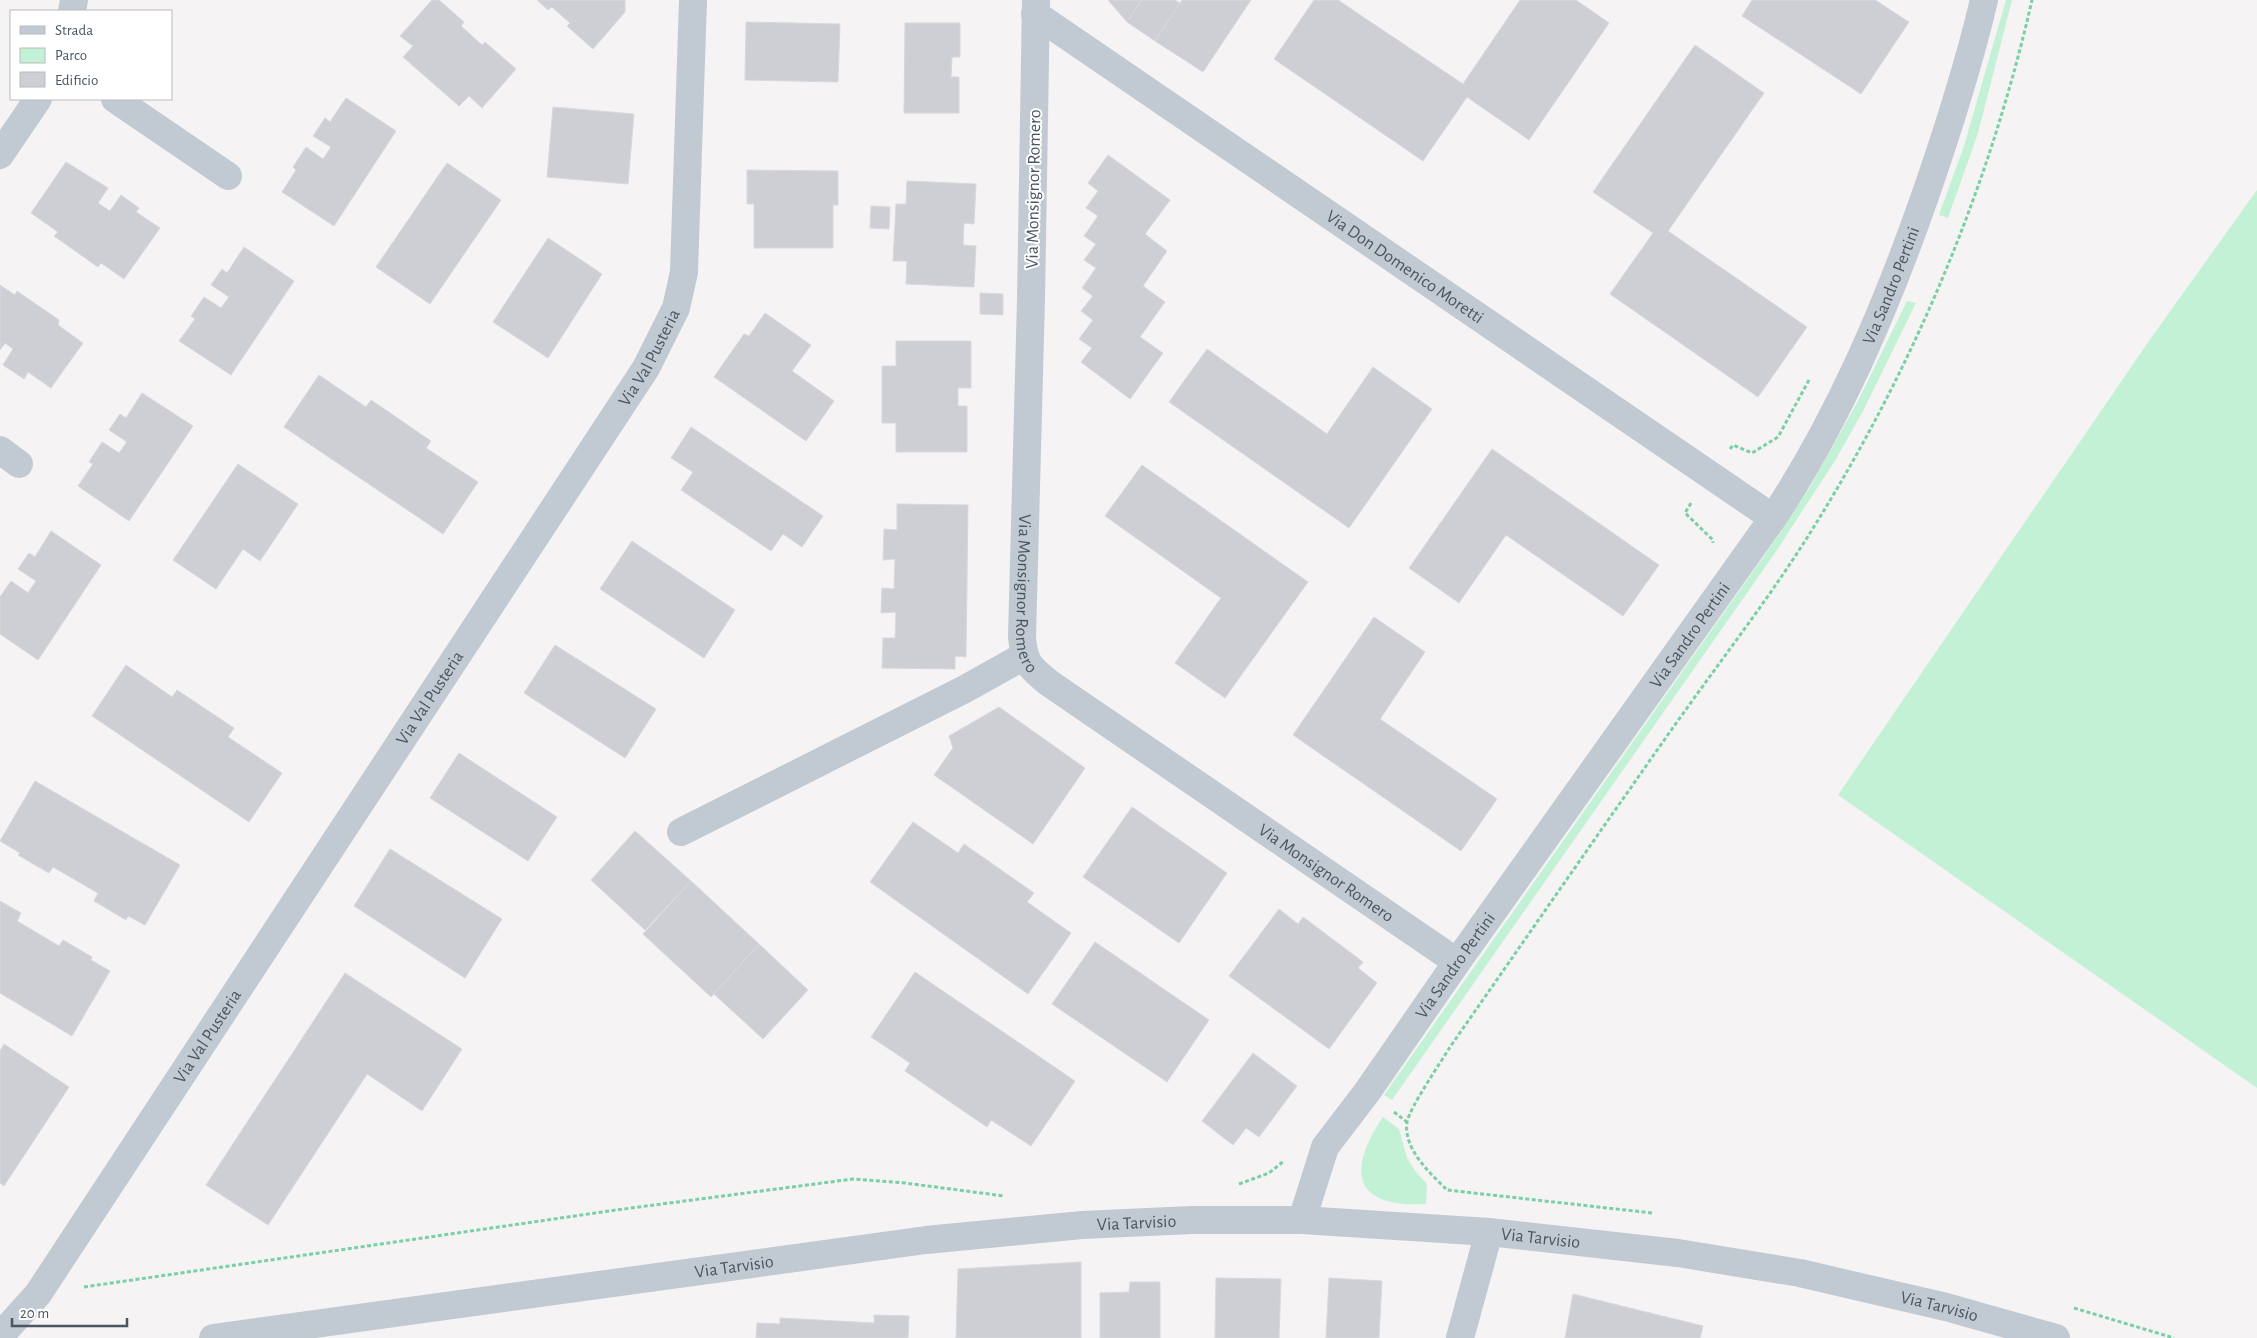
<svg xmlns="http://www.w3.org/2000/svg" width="2257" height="1338" font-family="'Alegreya Sans',sans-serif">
  <rect width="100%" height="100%" fill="#f5f3f3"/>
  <g fill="#c3f1d5">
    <path d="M2006,0H2012L1978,133L1948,218L1939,215L1964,146Z"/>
    <path d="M2257,190V1088L1838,795L2151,338Z"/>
    <path d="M1907,301L1916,303L1863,411L1836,459L1775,553L1392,1100L1384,1095L1780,533L1810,487L1858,401Z"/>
    <path d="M1383,1117L1399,1129L1407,1158L1416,1172L1427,1184L1426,1204C1354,1208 1346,1172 1383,1117Z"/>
  </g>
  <g fill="#cdcfd5" stroke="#d7d9de">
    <path d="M432,0H439L464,22L461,26L482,45L485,42L516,69L482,108L469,96L459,106L403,57L413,46L400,36Z"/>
    <path d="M537,0H625V12L593,49L567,26L570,23L552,7L548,10Z"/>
    <path d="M1108,0H1142L1127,22Z"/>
    <path d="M1142,0H1175L1180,3L1155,41L1127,22Z"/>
    <path d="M1182,0H1251L1203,72L1155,41Z"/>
    <path d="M1314,0H1338L1463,84L1520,0H1576L1609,23L1529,140L1467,97L1423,161L1274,59Z"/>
    <path d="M1752,0H1875L1909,22L1861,94L1742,16Z"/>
    <path d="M746,22L840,24L838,82L745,80Z"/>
    <path d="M905,23H960V57H952L951,77H959V113H904Z"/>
    <path d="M1695,45L1764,93L1668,231L1807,327L1758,397L1610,294L1653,233L1593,192Z"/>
    <path d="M346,98L396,131L334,226L282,192L296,170L293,167L306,147L323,159L331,147L313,136L325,118L330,122Z"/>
    <path d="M553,107L634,114L628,184L547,177Z"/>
    <path d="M1108,155L1170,200L1145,234L1167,251L1143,286L1165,302L1140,337L1163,353L1130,399L1081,362L1092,348L1079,339L1093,320L1081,311L1093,296L1082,288L1096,268L1084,260L1096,244L1084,236L1098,216L1086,208L1098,191L1088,183Z"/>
    <path d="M66,162L108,188L98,203L110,211L121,195L139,208L136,212L160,228L124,279L101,263L98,267L54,236L58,232L31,213Z"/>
    <path d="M447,163L501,200L430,304L376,267Z"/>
    <path d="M747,170L838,171V205H833V248H754V204H747Z"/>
    <path d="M907,181L976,184L974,224L964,223L963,245L976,246L974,287L906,284L907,261H893L896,204H906Z"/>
    <path d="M871,206L890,207L889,229L870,228Z"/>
    <path d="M548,238L602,274L548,358L493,322Z"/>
    <path d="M244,247L294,281L231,375L179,341L195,319L191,316L204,297L221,308L229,297L211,285L222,269L227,273Z"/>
    <path d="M0,285L15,295L17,291L59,320L58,325L83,343L51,388L28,372L24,379L3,365L13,349L5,343L0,350Z"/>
    <path d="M980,293L1003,294V315L980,314Z"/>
    <path d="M765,313L811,345L792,371L834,401L806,441L714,377L744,334L749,336Z"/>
    <path d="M896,341H971V388H958V406H967V452H896V423H882V366H896Z"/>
    <path d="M1207,349L1327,434L1373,367L1432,409L1349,528L1169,402Z"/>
    <path d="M319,375L366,407L371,400L431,441L426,448L478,482L443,534L284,427Z"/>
    <path d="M142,393L193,426L129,521L78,486L93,464L89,462L102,442L119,453L127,442L109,430L120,414L126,418Z"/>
    <path d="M691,427L823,516L802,547L783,534L771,551L681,490L693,472L671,458Z"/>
    <path d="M1492,449L1659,565L1623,616L1506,535L1459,603L1409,568Z"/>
    <path d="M238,464L298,504L260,561L243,549L216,589L173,560Z"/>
    <path d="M1142,465L1308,582L1225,698L1175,663L1221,598L1105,516Z"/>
    <path d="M897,504L968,505L966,657L955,656V669L882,668L883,638H895L896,612L881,613L882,588L894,589L895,559L883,560L884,529L897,530Z"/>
    <path d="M51,531L101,565L38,660L0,634V597L11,581L28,593L36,581L18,569L29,553L35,557Z"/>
    <path d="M632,541L735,610L704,658L600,589Z"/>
    <path d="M1374,617L1425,652L1380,719L1497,799L1461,851L1293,735Z"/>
    <path d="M555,645L656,709L625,758L524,693Z"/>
    <path d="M126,665L172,697L177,690L234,728L228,737L282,773L249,822L92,716Z"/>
    <path d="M999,707L1085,768L1033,844L934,775L953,748L949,736Z"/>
    <path d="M459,753L557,817L528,861L430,798Z"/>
    <path d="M35,781L180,865L145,925L128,916L126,920L94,901L98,893L53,867L49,873L18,855L20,853L0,841Z"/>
    <path d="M1132,807L1227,873L1179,943L1083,877Z"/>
    <path d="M913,822L958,853L964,844L1034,893L1027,902L1071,933L1028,994L870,882Z"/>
    <path d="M635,831L691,881L645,930L591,880Z"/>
    <path d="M390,849L502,919L465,978L354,906Z"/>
    <path d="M691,881L759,944L711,997L643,934Z"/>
    <path d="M0,901L21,913L17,921L59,946L63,940L92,957L91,960L110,971L72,1036L0,993Z"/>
    <path d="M1279,909L1298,924L1303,917L1363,962L1358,968L1377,983L1329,1049L1229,976Z"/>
    <path d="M1095,942L1209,1020L1167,1082L1052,1004Z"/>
    <path d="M759,944L808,990L763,1039L714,994Z"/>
    <path d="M915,972L1075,1081L1031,1146L991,1120L987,1127L905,1071L910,1063L871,1037Z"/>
    <path d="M345,973L462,1049L422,1111L367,1074L268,1225L206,1185Z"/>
    <path d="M4,1044L69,1087L4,1186L0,1183V1051Z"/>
    <path d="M1253,1053L1297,1086L1259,1137L1246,1128L1233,1145L1202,1121Z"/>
    <path d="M1081,1262V1338H956L958,1269Z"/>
    <path d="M1216,1278L1281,1279L1279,1338H1215Z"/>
    <path d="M1329,1278L1382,1281L1379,1338H1326Z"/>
    <path d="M1130,1282H1160V1338H1100V1293L1129,1292Z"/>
    <path d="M1573,1294L1703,1326L1700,1338H1565Z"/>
    <path d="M874,1315L909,1316L908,1338H756L757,1323L780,1324V1318L874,1323Z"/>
  </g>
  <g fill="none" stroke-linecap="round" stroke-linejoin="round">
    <g stroke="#7ad0a6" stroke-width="3" stroke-dasharray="4 2.5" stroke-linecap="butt">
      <path d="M1730,449L1733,445L1752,453L1778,437L1809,380"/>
      <path d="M1691,503L1685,513L1713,540V543"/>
      <path d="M1394,1112L1407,1122"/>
      <path d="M1239,1184L1269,1173L1284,1161"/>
      <path d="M1652,1213L1447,1190C1430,1173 1403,1149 1407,1122C1410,1107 1441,1062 1450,1047C1524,941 1598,834 1672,729C1720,661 1772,595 1815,525C1915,364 1990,185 2032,0"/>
      <path d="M84,1287L616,1210L853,1179L905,1183L1004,1196"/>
      <path d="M2074,1308L2174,1338"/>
    </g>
    <g stroke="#c1cad2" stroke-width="28">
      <path id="s1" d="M1036,0L1031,299L1022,637C1024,662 1029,667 1049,683L1457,962"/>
      <path d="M72,11L74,0"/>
      <path id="s2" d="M1035,14L1773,518"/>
      <path d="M115,99L228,176"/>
      <path d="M0,155L38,99"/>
      <path d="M0,450L19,464"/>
      <path d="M681,832L965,689L1024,656"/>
      <path id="s3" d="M1302,1220L1325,1147L1367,1092L1457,962L1773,518C1838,420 1885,310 1924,199C1947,133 1968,68 1984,0"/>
      <path id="s4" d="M0,1336L38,1294L646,368L676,308L684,272L693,0"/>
      <path id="s5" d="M213,1338L926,1240L1082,1225L1192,1220H1302L1489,1232L1678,1253L1800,1273L1946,1307L2056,1338"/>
      <path d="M1460,1338L1489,1232"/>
    </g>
  </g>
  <g text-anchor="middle" stroke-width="4" stroke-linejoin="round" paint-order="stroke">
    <g font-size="18" fill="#4a5661" stroke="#fff">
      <text transform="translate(1033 189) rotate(-89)" y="6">Via Monsignor Romero</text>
      <text dy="6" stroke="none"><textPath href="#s2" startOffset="448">Via Don Domenico Moretti</textPath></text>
      <text dy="6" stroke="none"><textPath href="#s3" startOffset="1110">Via Sandro Pertini</textPath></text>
      <text dy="6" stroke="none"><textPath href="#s4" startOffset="1175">Via Val Pusteria</textPath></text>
      <text dy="6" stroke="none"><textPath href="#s1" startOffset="594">Via Monsignor Romero</textPath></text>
      <text dy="6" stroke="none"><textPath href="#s3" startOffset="705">Via Sandro Pertini</textPath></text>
      <text dy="6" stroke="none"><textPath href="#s4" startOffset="770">Via Val Pusteria</textPath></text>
      <text dy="6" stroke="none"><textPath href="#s1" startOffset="1029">Via Monsignor Romero</textPath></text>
      <text dy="6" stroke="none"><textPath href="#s3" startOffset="300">Via Sandro Pertini</textPath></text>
      <text dy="6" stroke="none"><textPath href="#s4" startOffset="365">Via Val Pusteria</textPath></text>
      <text dy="6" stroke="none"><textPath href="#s5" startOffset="931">Via Tarvisio</textPath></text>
      <text dy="6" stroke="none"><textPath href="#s5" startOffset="1336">Via Tarvisio</textPath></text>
      <text dy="6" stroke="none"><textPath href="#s5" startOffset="526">Via Tarvisio</textPath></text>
      <text dy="6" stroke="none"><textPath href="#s5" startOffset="1741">Via Tarvisio</textPath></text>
    </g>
  </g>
  <rect x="10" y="10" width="162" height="90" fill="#ffffff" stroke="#b7bbc0"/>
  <rect x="20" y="26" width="25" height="8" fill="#c1cad2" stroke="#b7bbc0"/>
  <text x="55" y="35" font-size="15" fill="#4a5661">Strada</text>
  <rect x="20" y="48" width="25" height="15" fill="#c3f1d5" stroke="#b7bbc0"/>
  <text x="55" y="60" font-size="15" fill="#4a5661">Parco</text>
  <rect x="20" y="72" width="25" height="15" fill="#cdcfd5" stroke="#b7bbc0"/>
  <text x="55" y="85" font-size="15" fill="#4a5661">Edificio</text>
  <path d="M12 1318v8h115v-8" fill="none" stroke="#4a5661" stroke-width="2.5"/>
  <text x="20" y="1318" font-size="15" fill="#4a5661" stroke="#ffffff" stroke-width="4" paint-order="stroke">20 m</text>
</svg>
